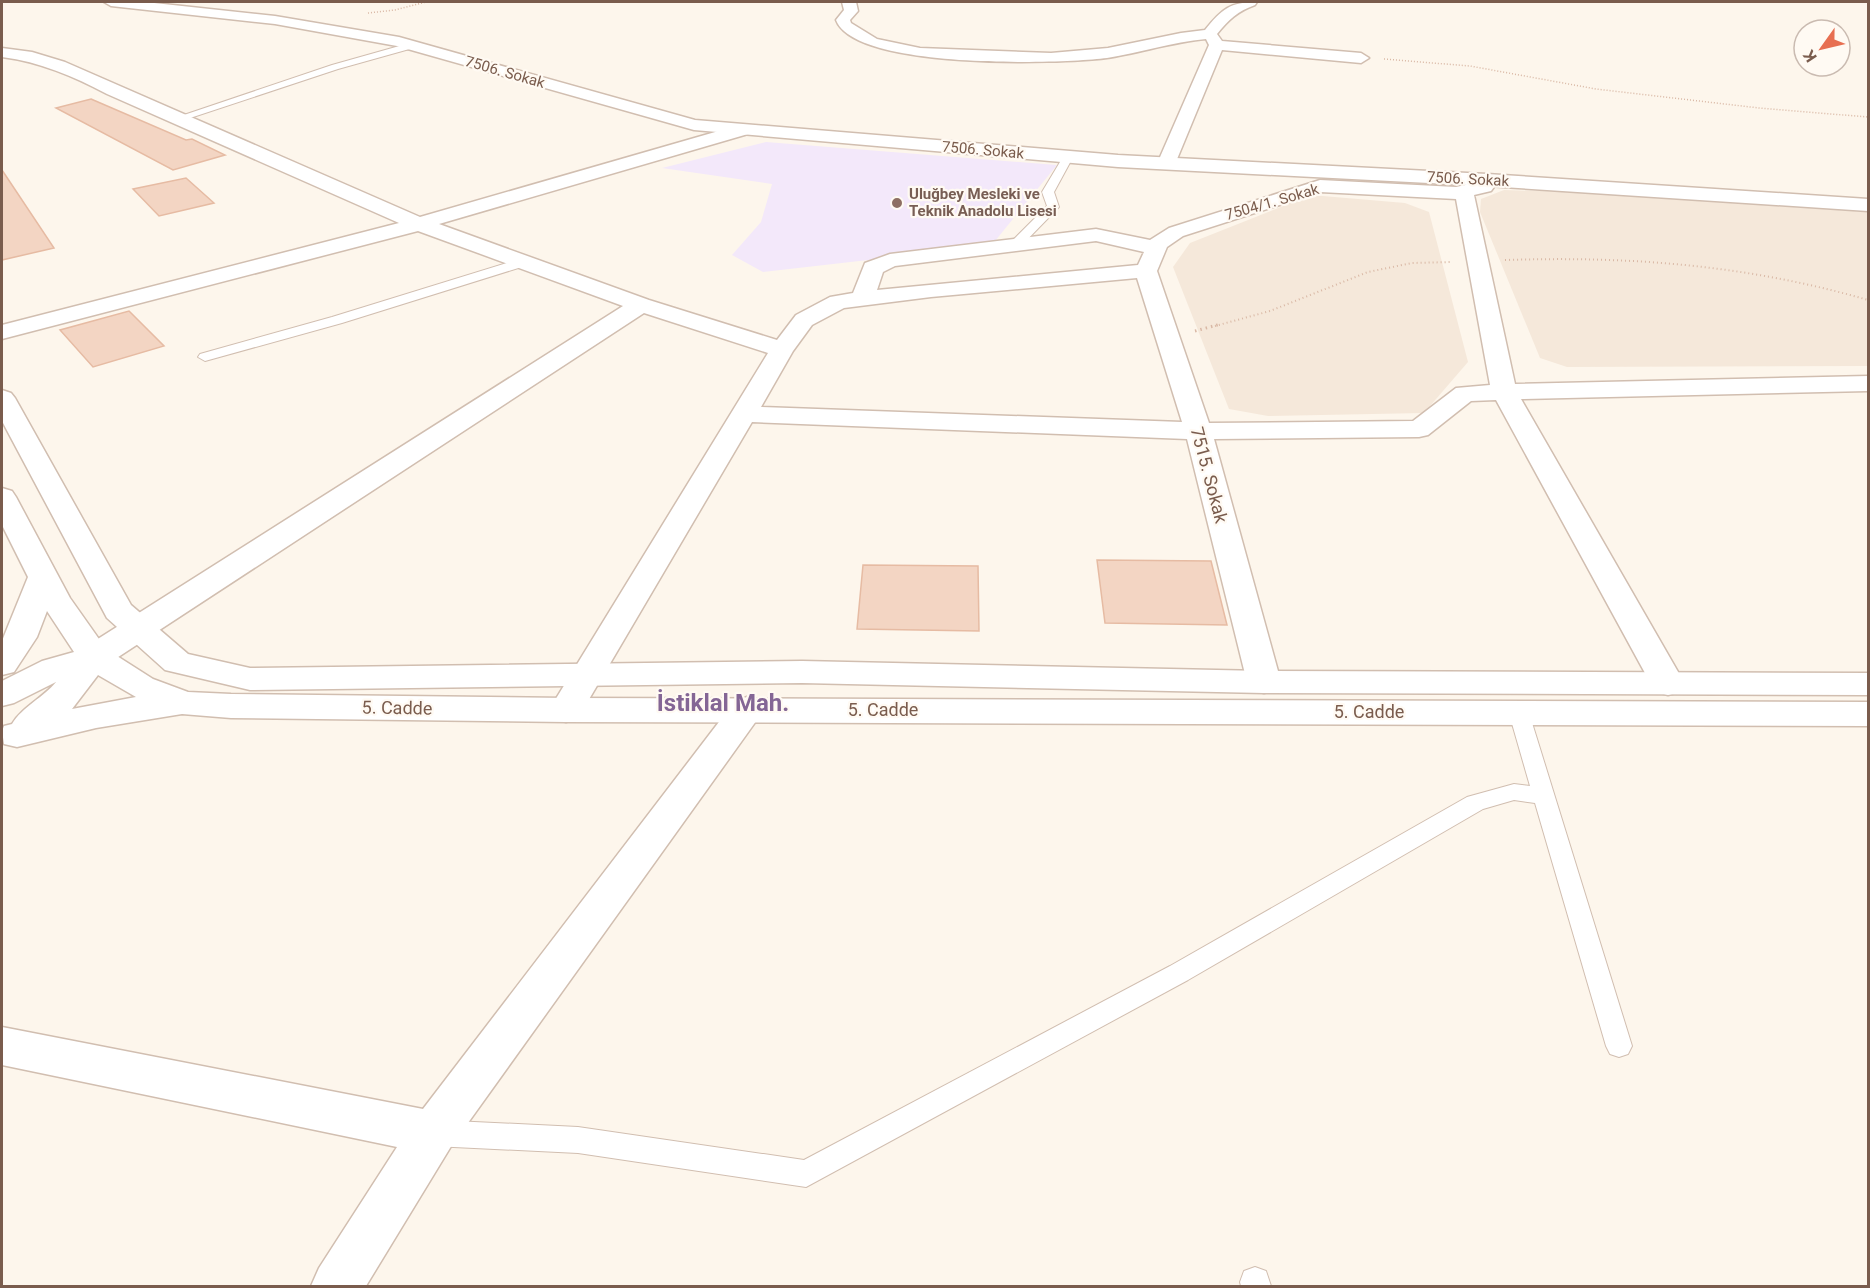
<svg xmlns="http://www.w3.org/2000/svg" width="1870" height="1288" font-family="Roboto,sans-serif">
  <rect width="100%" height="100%" fill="#fdf6ec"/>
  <g fill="#f5e8da">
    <path d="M1504,190L1571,192L1868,212V366L1567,367L1540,358L1480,212L1481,199Z"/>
    <path d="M1311,195L1405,203L1429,212L1468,362L1424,413L1268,416L1229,409L1173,267L1190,243Z"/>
  </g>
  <path fill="#f3e8fa" d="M766,142L1057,165L991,246L763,272L732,255L761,222L772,184L662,168Z"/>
  <g fill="#f3d5c3" stroke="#e6bba3" stroke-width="1.5">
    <path d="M91,99L186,140L192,139L225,155L173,170L56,108Z"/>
    <path d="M2,170L54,248L2,260Z"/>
    <path d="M186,178L214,203L159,216L133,189Z"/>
    <path d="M129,311L164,346L93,367L60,330Z"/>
    <path d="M1097,560L1211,561L1227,625L1105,623Z"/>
    <path d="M863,565L978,566L979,631L857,629Z"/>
  </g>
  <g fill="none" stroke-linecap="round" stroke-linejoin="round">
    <defs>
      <g id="service">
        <path d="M410,43L413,44V48L338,69L181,121L172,119L332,65Z"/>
        <path d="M1068,154L1073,157L1054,192L1059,207L1019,248H1011L1009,245L1011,242L1047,206L1042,192L1063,157Z"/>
        <path d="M523,258L528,259L529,262L528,265L342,323L205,361L198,357L200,354L332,317Z"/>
        <path d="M1519,706L1526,708L1529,713L1632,1046L1628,1054L1619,1057L1610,1054L1606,1046L1535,803L1514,800L1483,809L1188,980L806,1187L578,1153L433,1146L423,1142L419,1133L423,1124L433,1120L578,1127L804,1160L1170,966L1467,797L1514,784L1530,786L1509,713L1512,708Z"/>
        <path d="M1255,1267L1266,1271L1271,1286H1241L1240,1282L1244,1271Z"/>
      </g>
      <g id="minor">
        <path d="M842,2H856L858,11L850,20L851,23L877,39L920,48L1051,53L1108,48L1181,33L1205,30C1222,9 1230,2 1257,2L1255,5C1238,11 1228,20 1217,34L1222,41L1361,53L1369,58L1361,63L1222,50L1175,164L1173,168H1159L1157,164L1209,45L1206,39C1172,42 1140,53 1107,58C1060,64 855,70 836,20L844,10Z"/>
        <path d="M2,48L32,52L65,62L420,217L736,126H748L751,130L748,134L439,224L649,300L777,340L796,315L830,297L853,293L865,263L890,254L1096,229L1150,240L1169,228L1320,180L1456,187L1484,181L1491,183L1494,187L1491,191L1474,195L1515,384L1868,376V391L1521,399L1685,684L1680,692L1668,695L1656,692L1651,684L1496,400L1471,401L1428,435L1419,437L1214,439L1281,682L1276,690L1264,693L1252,690L1247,682L1187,439L752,422L578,718L566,722L554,718L549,710L768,353L644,313L106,665L94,668L82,665L77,657L82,649L623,306L418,231L2,339V325L399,223L107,94C73,76 40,62 2,57ZM1320,192L1456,199L1490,385L1456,388L1413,421L1209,423L1157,271L1167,247L1183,236ZM1096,241L1144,252L1138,265L877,290L883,272L895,266ZM1137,278L1182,422L761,407L793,351L812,325L844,308L931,297Z"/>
        <path d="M747,697L759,701L764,709L759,717L450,1148L366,1286H311L319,1268L397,1147L2,1065V1027L423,1109L735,701Z"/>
      </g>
      <g id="tertiary">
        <path d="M104,2H145L275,16L399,37L695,120L1118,155L1487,174L1868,199V211L1487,186L1118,167L694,130L397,46L275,24L111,6Z"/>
        <path d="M2,390L11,393L15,398L131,605L188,654L250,668L802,661L1264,671L1868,673V695L1264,693L802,683L250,690L165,670L107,618L2,421Z"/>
        <path d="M2,488L12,491L16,497L70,598L106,649L153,679L188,692L231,694L566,698L1868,702V726L566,722L231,718L182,714L96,728L17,747L4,744L2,731L4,726L12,724C22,707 44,697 56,682L14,703L2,706V681L42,661L74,652L47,611L37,637L14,672L2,675V641L28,577L2,525ZM98,675L136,697L72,709Z"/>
      </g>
    </defs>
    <use href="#service" stroke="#d1beb0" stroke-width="2"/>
    <use href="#minor" stroke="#d1beb0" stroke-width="3"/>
    <use href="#tertiary" stroke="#d1beb0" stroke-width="3"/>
    <g stroke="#d9b8a5" stroke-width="1.5" stroke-dasharray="1 2" stroke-linecap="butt">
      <path d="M368,13L395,10L426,2"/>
      <path d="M1384,59L1470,66L1596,89L1759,108L1868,117"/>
    </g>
    <g stroke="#d9b8a5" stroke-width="2" stroke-dasharray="1 3" stroke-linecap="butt">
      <path d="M1505,260C1631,256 1747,265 1868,300"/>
      <path d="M1215,326L1270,311L1368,272L1412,263L1452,262"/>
    </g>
    <path stroke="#d9b8a5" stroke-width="3" stroke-dasharray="1.5 4" stroke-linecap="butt" d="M1195,331L1221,324"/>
    <use href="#service" fill="#fff" fill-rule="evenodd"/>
    <use href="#minor" fill="#fff" fill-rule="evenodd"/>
    <use href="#tertiary" fill="#fff" fill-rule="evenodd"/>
  </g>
  <circle fill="#8d6e63" stroke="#fffaf3" stroke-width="2" cx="897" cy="203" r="6"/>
  <g text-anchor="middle" stroke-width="4.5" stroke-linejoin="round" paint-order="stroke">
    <g font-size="15" fill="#7a5c4d" stroke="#fffaf3">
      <text transform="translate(505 72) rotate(16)" y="5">7506. Sokak</text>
      <text transform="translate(983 150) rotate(5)" y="5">7506. Sokak</text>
      <text transform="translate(1468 179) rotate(3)" y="5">7506. Sokak</text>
      <text transform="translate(1272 202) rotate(-16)" y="5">7504/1. Sokak</text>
    </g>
    <g font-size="15" font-weight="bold" fill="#785e54" stroke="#fffaf3" text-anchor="start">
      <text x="909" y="199">Uluğbey Mesleki ve<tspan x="909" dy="17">Teknik Anadolu Lisesi</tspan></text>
    </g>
    <g font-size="18" fill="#7a5c4d" stroke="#fffaf3">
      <text transform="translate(1209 475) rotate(75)" y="6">7515. Sokak</text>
      <text transform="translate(397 708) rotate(1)" y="6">5. Cadde</text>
      <text x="883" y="716">5. Cadde</text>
      <text x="1369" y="718">5. Cadde</text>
    </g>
    <g font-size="24" font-weight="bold" fill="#846695" stroke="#fffaf3">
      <text x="723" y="711">İstiklal Mah.</text>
    </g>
  </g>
  <rect width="1870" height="1288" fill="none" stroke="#7a5c4d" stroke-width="6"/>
  <g transform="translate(1822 48) rotate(236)"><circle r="28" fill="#fffaf3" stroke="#cabbb1" stroke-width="1.5"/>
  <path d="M0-4.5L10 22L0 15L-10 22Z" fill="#e76f51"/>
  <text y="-9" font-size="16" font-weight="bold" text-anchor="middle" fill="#7a5c4d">K</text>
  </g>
</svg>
